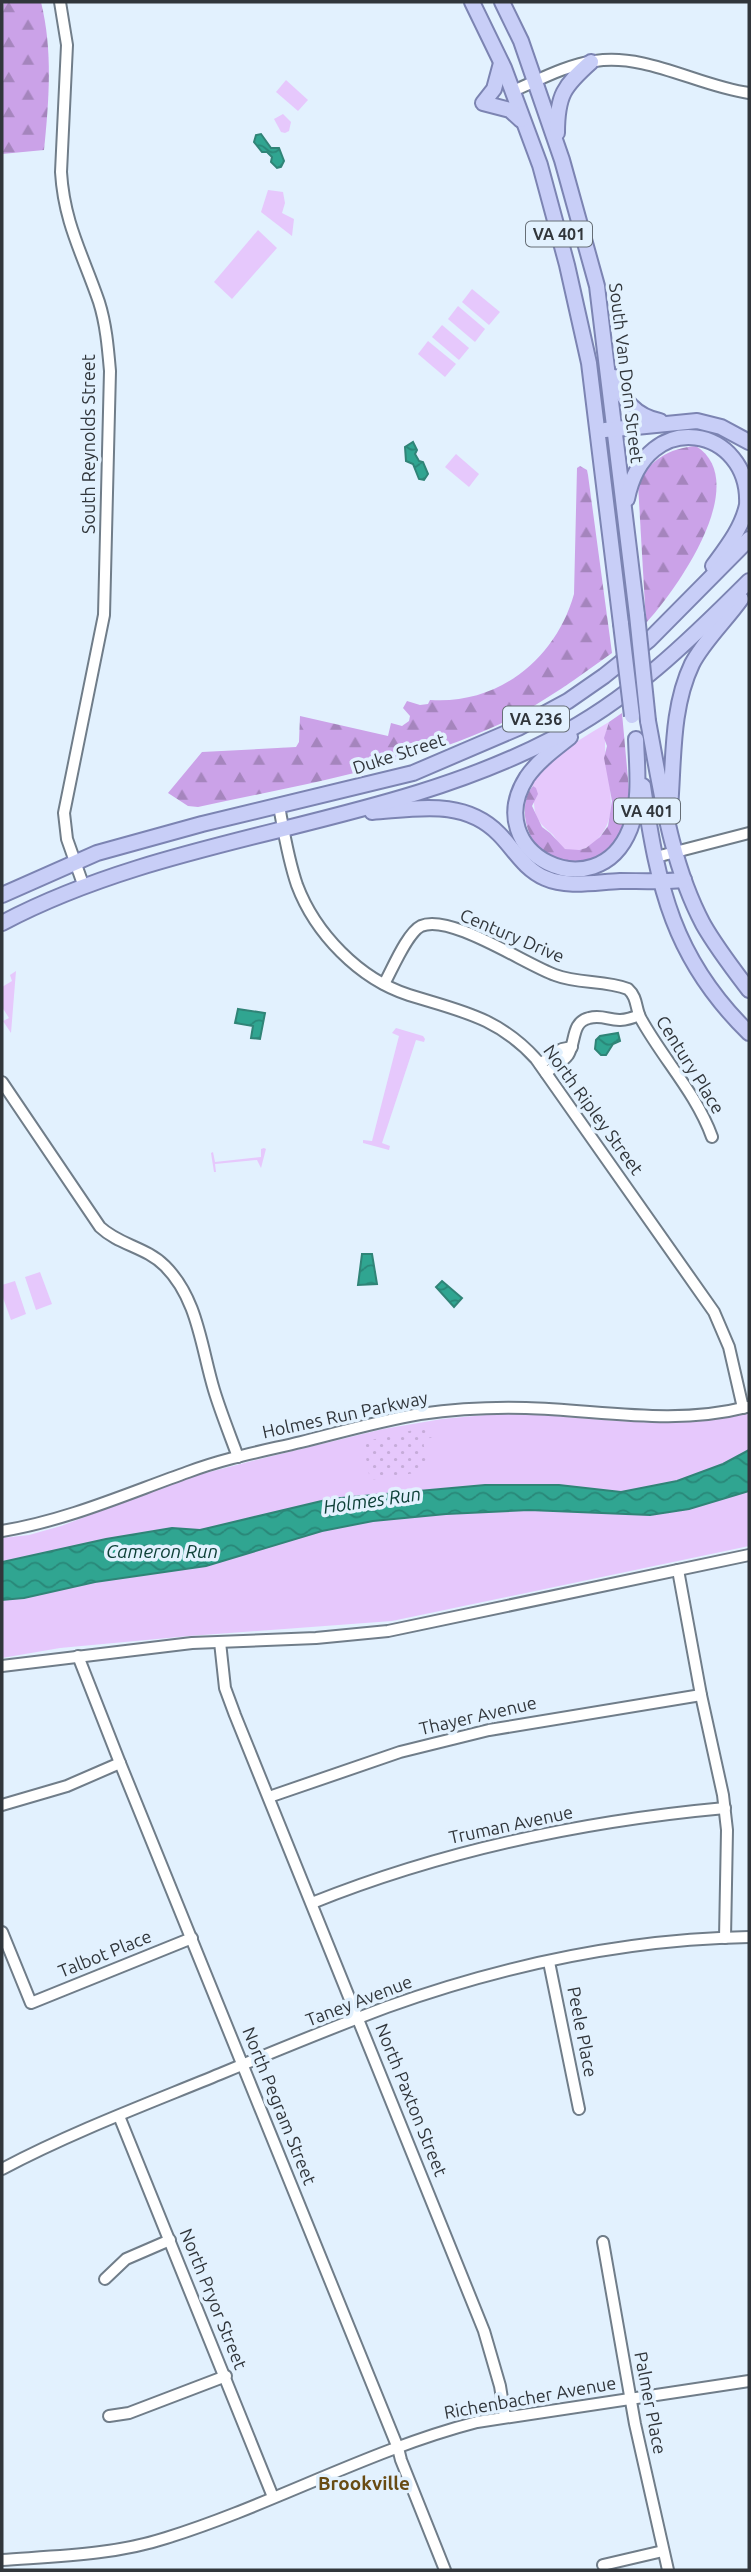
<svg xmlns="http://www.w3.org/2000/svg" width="751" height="2572" font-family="Ubuntu,sans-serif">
  <defs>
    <pattern id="forest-firs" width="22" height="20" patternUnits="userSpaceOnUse" patternTransform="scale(1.75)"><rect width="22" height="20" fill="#cba2e8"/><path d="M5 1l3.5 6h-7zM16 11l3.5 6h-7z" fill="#a585bd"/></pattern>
    <pattern id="garden-dots" width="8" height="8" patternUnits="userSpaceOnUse" patternTransform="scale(1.75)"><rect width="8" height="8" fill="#e6c8fc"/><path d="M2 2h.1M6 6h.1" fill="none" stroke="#c6acd9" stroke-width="1.8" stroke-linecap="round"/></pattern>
    <pattern id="water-waves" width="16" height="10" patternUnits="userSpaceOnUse" patternTransform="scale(1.75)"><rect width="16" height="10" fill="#30a591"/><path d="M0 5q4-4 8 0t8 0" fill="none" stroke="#298778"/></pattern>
  </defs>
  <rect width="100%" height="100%" fill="#e2f1fe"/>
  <g fill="#e6c8fc">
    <path d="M286,80L308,100L298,111L276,92Z"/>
    <path d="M283,114L291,122L289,131L285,133L281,132L274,119Z"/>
    <path d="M268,190L283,192L285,203L282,213L294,219L292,236L261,212Z"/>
    <path d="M258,230L277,248L232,299L214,282Z"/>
    <path d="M472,289L500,312L489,325L462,302Z"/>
    <path d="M458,306L485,329L475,342L448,319Z"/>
    <path d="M442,325L469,348L459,360L432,337Z"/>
    <path d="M428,341L456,364L445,377L418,354Z"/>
    <path d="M456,454L479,474L469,487L445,467Z"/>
    <path d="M609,722C593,761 633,813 591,845C584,850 574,852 565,849C558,846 557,838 551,833C531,817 535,809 533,786L528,788C547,757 579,740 609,722Z"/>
    <path d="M16,971L11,1033L3,1021L9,1018L2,1007V987L12,981L10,975Z"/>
    <path d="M396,1028L423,1036L425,1039L424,1042L416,1040L382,1143L390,1146L389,1150L363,1143V1140L372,1141L399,1036L392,1033Z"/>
    <path d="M264,1148L266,1149L261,1168L257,1160L215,1164L216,1172H214L211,1153L213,1152L215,1162L261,1157V1149Z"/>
    <path d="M40,1272L52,1304L36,1310L25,1277Z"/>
    <path d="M15,1281L26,1314L11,1320L2,1295V1285Z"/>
    <path d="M507,1413C589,1416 669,1433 749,1413V1450L723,1464L677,1481L621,1492L559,1485H485L330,1499L200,1530L172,1528L106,1539L2,1562V1538L29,1535L61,1526L190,1477L260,1459L383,1429L442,1419Z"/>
    <path d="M749,1491V1546L392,1621L189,1636L60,1648L2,1658V1600L24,1598L95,1582L206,1566L322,1531L373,1521L446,1514L529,1510L650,1515L689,1509Z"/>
  </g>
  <g fill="url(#forest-firs)">
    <path d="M4,2H41C53,51 49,100 44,150L2,154V24Z"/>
    <path d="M696,446C751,481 682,583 646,623L638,484C649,460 670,448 696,446Z"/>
    <path d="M580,466L587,470L588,475L612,653C576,679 540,705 500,724C404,768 300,785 198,807L188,806L168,793L202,752L296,747L299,742L300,716L388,736L391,723L402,726L409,721L410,716L403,708L407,701L420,705L428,704L430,700C498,705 556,659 574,594L577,468Z"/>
    <path d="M622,713L630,801C628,814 625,832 617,842C587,879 530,865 525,816C524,806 526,793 533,786L536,788L538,794L532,806L542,827L550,833L565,849L579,850L586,848L600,837L608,826L612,801L604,758L607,746L604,738L609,722Z"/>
  </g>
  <path fill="url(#garden-dots)" d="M430,1426L433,1437L423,1440L428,1471L370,1480L363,1442Z"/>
  <g fill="url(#water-waves)" stroke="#308477" stroke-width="2">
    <path d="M261,134L271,148H279L284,161L281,167L277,168L271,162L272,157L267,152H262L254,142L256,135Z"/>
    <path d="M413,442L417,450L415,454L419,461L423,462L428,474L424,480L419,479L413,464L406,461L405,447Z"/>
    <path d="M238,1009L265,1013L260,1039L251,1038L253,1026L235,1023Z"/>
    <path d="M618,1033L620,1041L613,1044L606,1055H601L595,1049L596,1040L600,1036Z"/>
    <path d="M362,1254H372L377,1284L358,1285Z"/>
    <path d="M442,1281L462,1298L454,1307L436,1287Z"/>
    <path d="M749,1450V1491L689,1509L650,1515L529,1510L446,1514L373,1521L322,1531L206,1566L95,1582L24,1598L2,1600V1562L106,1539L172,1528L200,1530L330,1499L485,1485H559L621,1492L677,1481L723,1464Z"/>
  </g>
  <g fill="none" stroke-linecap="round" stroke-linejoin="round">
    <defs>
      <g id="minor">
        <path d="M60,2L67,45L61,172C64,223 83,255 99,302C106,324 108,348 110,371L104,615L64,813L67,839L84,887"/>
        <path d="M513,91C539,80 566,65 595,61C647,53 698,86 749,93"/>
        <path d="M279,806C284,833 288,859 297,885C315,933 359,979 409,995C460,1011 498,1017 536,1059L714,1312L729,1347L743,1408"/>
        <path d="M656,857L749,833"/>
        <path d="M384,984C392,970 407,933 421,926C450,913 526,965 555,975C578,984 605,980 628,989C638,998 635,1008 641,1019C663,1059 696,1093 712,1137"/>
        <path d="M540,1064L562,1049L572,1047"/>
        <path d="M546,1073C553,1067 563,1062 568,1055C576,1043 571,1022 589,1018C608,1013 612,1027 639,1015"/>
        <path d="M2,1082L100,1227C119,1245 146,1247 165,1266C198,1299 201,1347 214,1390C221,1413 230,1435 238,1457"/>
        <path d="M2,1531C68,1520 126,1494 188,1472C225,1458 263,1451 301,1442C341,1432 379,1421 420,1414C455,1409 490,1407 526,1408C600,1410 673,1426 747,1407"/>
        <path d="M678,1570L701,1695L723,1795L727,1830L725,1938"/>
        <path d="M220,1642L225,1688L235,1715L484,2331L500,2386L505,2417"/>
        <path d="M78,1656L120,1763L398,2448L401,2460L445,2570"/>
        <path d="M2,1666L192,1643L316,1638L388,1631L749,1555"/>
        <path d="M269,1797L400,1752L489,1730L701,1695"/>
        <path d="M2,1805L67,1786L120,1763"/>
        <path d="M312,1903C444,1850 583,1821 725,1808"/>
        <path d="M2,1932L31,2003L192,1938"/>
        <path d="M549,1962L579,2109"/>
        <path d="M119,2116L273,2497"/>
        <path d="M2,2169C72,2132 147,2104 220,2074C275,2051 331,2028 387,2007C502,1966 627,1939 749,1937"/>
        <path d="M603,2242L635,2424L668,2570"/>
        <path d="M105,2279L126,2259L170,2240"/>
        <path d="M109,2416L129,2413L226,2376"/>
        <path d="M2,2560C56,2556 114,2555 166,2538C272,2505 369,2450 477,2422L749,2381"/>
        <path d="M603,2565L663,2551"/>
      </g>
      <g id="major">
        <path d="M472,2L504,68L540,165L567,265L589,363L621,624"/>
        <path d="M502,2L521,41L562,160L597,286L637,615"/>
        <path d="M501,63L494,89L483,103L510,110L521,120"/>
        <path d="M557,133C557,95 564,86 591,62"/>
        <path d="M614,377C623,400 635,416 660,421"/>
        <path d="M605,430L697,421L721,427L749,442"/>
        <path d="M627,499C646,405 751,427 747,505C742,528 727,547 713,566"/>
        <path d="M648,721C661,789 670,862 703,924C716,947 733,969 749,990"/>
        <path d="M570,737C555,749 538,761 527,777C478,853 597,912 630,829C641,800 637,769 636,739"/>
        <path d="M643,786C658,887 673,959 749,1033"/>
        <path d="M670,808C674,760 671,708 692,664C703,642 727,619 741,599"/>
        <path d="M372,812C416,809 464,798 499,834C514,849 524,869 545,878C567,888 596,882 620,881C641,881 662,882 684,880"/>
        <path d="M2,895L97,853L202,824L413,773L518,728L568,701L604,676L649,640L749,539"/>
        <path d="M2,923C174,832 379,829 552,739C628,701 690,640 749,581"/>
      </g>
    </defs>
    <use href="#minor" stroke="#707d89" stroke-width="14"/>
    <use href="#major" stroke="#7c84b2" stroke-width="18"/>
    <use href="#minor" stroke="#fff" stroke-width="10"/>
    <use href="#major" stroke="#c8cef7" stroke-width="14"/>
    <defs>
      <g id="major-bridge">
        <path d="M637,615L648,721"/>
        <path d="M621,624L632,716"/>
      </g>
    </defs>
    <use href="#major-bridge" stroke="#7c84b2" stroke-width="18" stroke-linecap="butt"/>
    <use href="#major-bridge" stroke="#c8cef7" stroke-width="14"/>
  </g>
  <g text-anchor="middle" stroke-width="7" stroke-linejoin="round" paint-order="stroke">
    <g fill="#e2f1fe" stroke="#666e76" stroke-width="2">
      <rect x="526" y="221.5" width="66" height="25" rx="5"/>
      <rect x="503" y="706.5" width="66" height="25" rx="5"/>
      <rect x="614" y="798.5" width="66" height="25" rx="5"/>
    </g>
    <g font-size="16" font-weight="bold" fill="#31363b">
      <text x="559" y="240">VA 401</text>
      <text x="536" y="725">VA 236</text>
      <text x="647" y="817">VA 401</text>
    </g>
    <g font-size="18" fill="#31363b" stroke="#e2f1fe">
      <text transform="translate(626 373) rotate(83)" y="6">South Van Dorn Street</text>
      <text transform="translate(89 444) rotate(-90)" y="6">South Reynolds Street</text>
      <text transform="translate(399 754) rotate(-18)" y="6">Duke Street</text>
      <text transform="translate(512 936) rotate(23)" y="6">Century Drive</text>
      <text transform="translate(690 1065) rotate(58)" y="6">Century Place</text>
      <text transform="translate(593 1110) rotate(54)" y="6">North Ripley Street</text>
      <text transform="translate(345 1415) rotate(-12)" y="6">Holmes Run Parkway</text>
      <text transform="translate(478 1716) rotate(-13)" y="6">Thayer Avenue</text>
      <text transform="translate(511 1825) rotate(-12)" y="6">Truman Avenue</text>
      <text transform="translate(105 1954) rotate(-22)" y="6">Talbot Place</text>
      <text transform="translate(359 2001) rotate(-21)" y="6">Taney Avenue</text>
      <text transform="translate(582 2032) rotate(79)" y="6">Peele Place</text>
      <text transform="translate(411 2100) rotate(68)" y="6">North Paxton Street</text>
      <text transform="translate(279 2106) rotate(68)" y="6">North Pegram Street</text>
      <text transform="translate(213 2299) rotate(68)" y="6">North Pryor Street</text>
      <text transform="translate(530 2398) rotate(-10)" y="6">Richenbacher Avenue</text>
      <text transform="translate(650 2403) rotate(79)" y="6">Palmer Place</text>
    </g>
    <g font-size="19" font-style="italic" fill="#0e4138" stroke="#e2f1fe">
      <text transform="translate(372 1500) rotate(-8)" y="7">Holmes Run</text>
      <text x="162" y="1558">Cameron Run</text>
    </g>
    <g font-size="19" font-weight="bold" fill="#684b13" stroke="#e2f1fe">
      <text x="364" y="2490">Brookville</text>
    </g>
  </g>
  <rect width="751" height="2572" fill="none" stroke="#31363b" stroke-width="7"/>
</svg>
